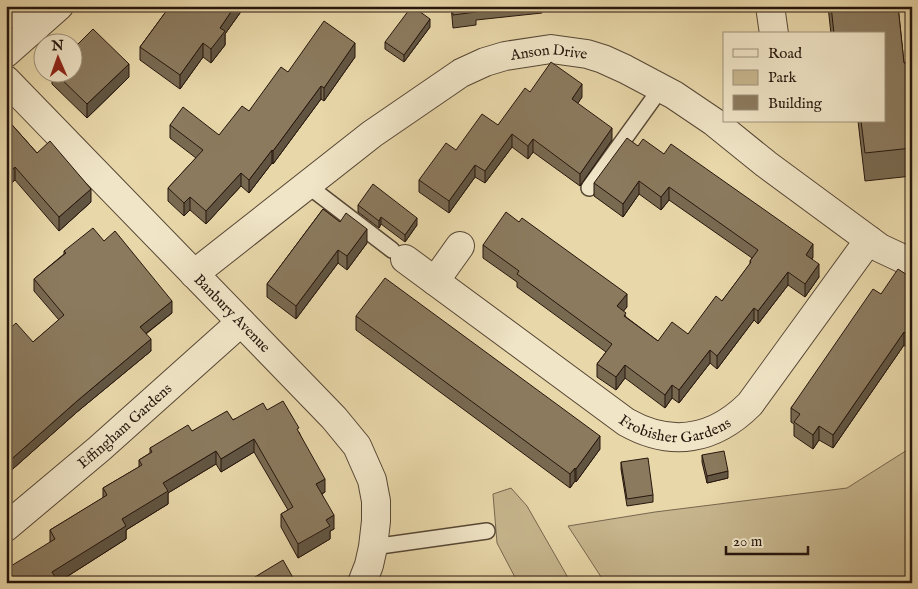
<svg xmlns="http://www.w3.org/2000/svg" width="918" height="589" font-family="'IM FELL English',serif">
  <rect width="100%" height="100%" fill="#e8d7a9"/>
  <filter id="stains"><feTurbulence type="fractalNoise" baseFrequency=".004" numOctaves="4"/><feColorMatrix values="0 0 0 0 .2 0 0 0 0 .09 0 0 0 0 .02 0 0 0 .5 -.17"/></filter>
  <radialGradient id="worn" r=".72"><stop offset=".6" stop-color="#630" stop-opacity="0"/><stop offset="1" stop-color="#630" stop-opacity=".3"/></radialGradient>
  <g fill="#c7b68e" stroke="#76664e">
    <path d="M912,447V583H605L568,526L655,512L847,488Z"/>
    <path d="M511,488L527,506L571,583H518L497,543L493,494Z"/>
  </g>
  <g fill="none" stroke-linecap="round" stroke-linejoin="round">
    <defs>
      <g id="lane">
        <path d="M307,185L392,250"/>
        <path d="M589,188L661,88"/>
        <path d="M373,547L487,531"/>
      </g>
      <g id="street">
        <path d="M7,6L35,27"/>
        <path d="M770,6L774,34"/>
        <path d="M6,53L59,6"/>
        <path id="s1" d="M6,80L241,322L334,418L357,446L372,480L376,501V521L373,547L369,565L362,583"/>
        <path id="s2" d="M405,259L626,422C672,448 714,440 750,404L869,240"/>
        <path id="s3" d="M194,274L372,134L461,73L485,62L505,56L551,49L587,54L603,59L625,69L674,95L714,122L766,164L880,248L912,263"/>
        <path d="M435,281L460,246"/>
        <path id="s4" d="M6,527L99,449L241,322"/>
      </g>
    </defs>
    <use href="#lane" stroke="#564634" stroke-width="18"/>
    <use href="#street" stroke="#564634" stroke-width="30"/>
    <use href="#lane" stroke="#f0e5c7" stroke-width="15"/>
    <use href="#street" stroke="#f0e5c7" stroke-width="28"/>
  </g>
  <g fill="#786951" stroke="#26160d">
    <path d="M170,6H245L225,34V45L211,63L203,57L180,89L140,60V47Z"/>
    <path d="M451,6H542V13L476,20V25L453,28Z"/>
    <path d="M828,6H898L904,63H912V176L865,181L858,121H884V34H831Z"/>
    <path d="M430,27L404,62L385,49V42Z"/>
    <path d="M355,57L324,101L321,99L273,164L272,163L249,193L241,186L206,224L190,210L184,216L168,201V188L196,158L170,138V125L219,135L249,111L288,72Z"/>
    <path d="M52,72H72L129,77L87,118L52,84Z"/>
    <path d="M530,92L582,97L577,104L612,140L580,186L533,152L528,159L512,147L485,183L475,177L449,213L419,192V180L456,150L498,125Z"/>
    <path d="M6,118L37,153L91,202L59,231L15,180L6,188Z"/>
    <path d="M638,146L813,257L812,259L819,277L805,297L788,285L758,324L754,320L717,369L710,363L679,403L672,398L665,408L625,378L616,390L597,377V364L606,352L517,287V282L483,258V245L627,307L623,311L626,317L658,341L688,334L722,301L750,264V261L752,258L669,200L661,210L639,194L623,217L594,196V183Z"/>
    <path d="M358,205L417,225L405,242L381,224L379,228L358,212Z"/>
    <path d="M323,209L367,243L347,270L338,263L296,319L267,297V284Z"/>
    <path d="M104,241L172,313L146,334L151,351L77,412L6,475V328L8,330L33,342L59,320L34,291V279L64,254V251Z"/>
    <path d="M912,278V342L908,348L904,345L833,448L819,440L813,449L794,436V424L791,422V408L881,294Z"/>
    <path d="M356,316L600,449L576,482L575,481L570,488L356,330Z"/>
    <path d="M267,410L299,432L325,492L322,494L334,529L330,531V539L298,558L281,527V514L288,510L254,452L221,472L216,464L168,493V504L126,530V539L57,583L50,543V530L103,498V488L139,467V460L150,453V448L192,431Z"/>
    <path d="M702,455L728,478L707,483L702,462Z"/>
    <path d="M621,462L653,495V502L627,506L621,469Z"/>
  </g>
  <g fill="#615542" stroke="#26160d">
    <path d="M235,6H245L225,34V45L211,63V49L220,28Z"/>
    <path d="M430,19V27L404,62V55Z"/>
    <path d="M203,43V57L180,89V75Z"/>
    <path d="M355,43V57L324,101V88Z"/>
    <path d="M129,64V77L87,118V104Z"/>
    <path d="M582,84V97L572,112V99Z"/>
    <path d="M321,86V99L273,164V151Z"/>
    <path d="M612,128V140L580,186V174Z"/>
    <path d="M512,134V147L485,183V171Z"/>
    <path d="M533,139V152L528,159V146Z"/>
    <path d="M272,150V163L249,193V180Z"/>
    <path d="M475,165V177L449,213V201Z"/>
    <path d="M15,167V180L6,188V175Z"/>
    <path d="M241,173V186L206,224V211Z"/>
    <path d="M639,181V194L623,217V204Z"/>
    <path d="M669,187V200L661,210V197Z"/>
    <path d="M91,189V202L59,231V217Z"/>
    <path d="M190,197V210L184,216V203Z"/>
    <path d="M381,217V224L379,228V221Z"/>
    <path d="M417,218V225L405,242V235Z"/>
    <path d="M367,229V243L347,270V256Z"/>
    <path d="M813,244V257L806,268V255Z"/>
    <path d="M338,250V263L296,319V306Z"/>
    <path d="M819,264V277L805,297V284Z"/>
    <path d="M788,272V285L758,324V311Z"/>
    <path d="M627,294V307L617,319V306Z"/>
    <path d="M172,301V313L140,338V327Z"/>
    <path d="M754,308V320L717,369V356Z"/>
    <path d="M912,328V342L908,348V334Z"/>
    <path d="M904,332V345L833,448V435Z"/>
    <path d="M151,339V351L77,412L6,475V464L77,401Z"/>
    <path d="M710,350V363L679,403V390Z"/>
    <path d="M625,365V378L616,390V377Z"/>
    <path d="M672,385V398L665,408V395Z"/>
    <path d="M819,426V440L813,449V435Z"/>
    <path d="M600,436V449L576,482V469Z"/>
    <path d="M254,439V452L221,472V459Z"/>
    <path d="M216,451V464L168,493V504L126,530V539L57,583H52V572L122,519L163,483Z"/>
    <path d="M575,468V481L570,488V474Z"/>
    <path d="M728,471V478L707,483V476Z"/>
    <path d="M325,479V492L316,497V484Z"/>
    <path d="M334,515V529L330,531V539L298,558V544L326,520Z"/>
  </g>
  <g fill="#8b7a5e" stroke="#26160d">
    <path d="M170,6H235L220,28L225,31L211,49L203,43L180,75L140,47Z"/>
    <path d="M412,6L430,19L404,55L385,42Z"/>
    <path d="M452,6H481L475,7L476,12L453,15Z"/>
    <path d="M831,6H898L904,63H912V148L865,153L861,121H884V34H834Z"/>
    <path d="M324,21L355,43L324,88L321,86L273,151L272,150L249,180L241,173L206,211L190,197L184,203L168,188L203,150L170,125L183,107L219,135L242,106L249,111L281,67L288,72Z"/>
    <path d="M93,29L129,64L87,104L54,72H72V50Z"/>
    <path d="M551,62L582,84L572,99L612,128L580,174L533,139L528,146L512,134L485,171L475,165L449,201L419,180L446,143L456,150L482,114L498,125L525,88L530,92Z"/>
    <path d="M6,118L37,153L50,141L91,189L59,217L15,167L6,175Z"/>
    <path d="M627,138L638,146L643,139L664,154L671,144L813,244L806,255L819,264L805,284L788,272L758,311L754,308L717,356L710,350L679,390L672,385L665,395L625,365L616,377L597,364L612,344L517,274L519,271L483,245L506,212L519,222L522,218L627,294L617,306L626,313L624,316L658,341L672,322L688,334L716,296L722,301L751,262L750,261L758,250L669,187L661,197L639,181L623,204L594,183Z"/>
    <path d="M373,184L417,218L405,235L381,217L379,221L358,205Z"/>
    <path d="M323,209L340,222L346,213L367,229L347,256L338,250L296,306L267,284Z"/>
    <path d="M93,228L104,241L115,231L172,301L140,327L151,339L77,401L6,464V328L8,330L16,323L33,342L64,315L34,279L66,253L64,251Z"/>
    <path d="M898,269L912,278V328L908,334L904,332L833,435L819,426L813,435L794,422L800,414L791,408L873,289L881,294Z"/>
    <path d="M385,278L600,436L576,469L575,468L570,474L356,316Z"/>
    <path d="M283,401L299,428L297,429L325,479L316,484L334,515L326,520L330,526L298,544L281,514L293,507L254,439L221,459L216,451L163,483L168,491L122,519L126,526L52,572L57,580L53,583H6V569L55,539L50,530L107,495L103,488L142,465L139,460L152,452L150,448L188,425L192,431L227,411L233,420L263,403L267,410Z"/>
    <path d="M724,451L728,471L707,476L702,455Z"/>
    <path d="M648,458L653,495L627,499L621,462Z"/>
    <path d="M283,560L296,583H245Z"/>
  </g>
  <g text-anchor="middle" stroke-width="4" stroke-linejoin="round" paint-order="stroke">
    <g font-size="15" fill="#26160d" stroke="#f0e5c7">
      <text dy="5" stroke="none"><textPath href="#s3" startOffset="426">Anson Drive</textPath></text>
      <text dy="5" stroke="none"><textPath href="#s1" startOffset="325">Banbury Avenue</textPath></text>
      <text dy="5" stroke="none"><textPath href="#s2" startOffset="326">Frobisher Gardens</textPath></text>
      <text dy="5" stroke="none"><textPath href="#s4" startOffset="156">Effingham Gardens</textPath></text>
    </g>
  </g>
  <rect width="918" height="589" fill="none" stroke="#e8d7a9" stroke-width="25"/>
  <rect x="8" y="8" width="903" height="574" fill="none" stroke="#26160d" stroke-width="2.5"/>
  <rect x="12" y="12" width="893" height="564" fill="none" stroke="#26160d"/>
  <rect x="723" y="32" width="162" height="90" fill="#f0e5c7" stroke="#9f927d"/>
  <rect x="733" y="49" width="25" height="8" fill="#f0e5c7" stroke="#9f927d"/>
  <text x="768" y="58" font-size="15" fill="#26160d">Road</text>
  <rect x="733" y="70" width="25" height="15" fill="#c7b68e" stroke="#9f927d"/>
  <text x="768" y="82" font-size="15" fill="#26160d">Park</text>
  <rect x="733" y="95" width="25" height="15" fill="#8b7a5e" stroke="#9f927d"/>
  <text x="768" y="108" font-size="15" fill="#26160d">Building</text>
  <g transform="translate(58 58) rotate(358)"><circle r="24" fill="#f0e5c7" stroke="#9f927d"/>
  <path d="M0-4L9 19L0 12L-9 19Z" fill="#8f2418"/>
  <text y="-8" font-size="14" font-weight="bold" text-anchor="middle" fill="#26160d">N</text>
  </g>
  <path d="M726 546v8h82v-8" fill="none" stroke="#26160d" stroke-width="2.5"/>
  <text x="733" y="546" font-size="15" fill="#26160d" stroke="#f0e5c7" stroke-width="4" paint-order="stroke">20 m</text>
  <rect width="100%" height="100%" filter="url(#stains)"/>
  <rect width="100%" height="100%" fill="url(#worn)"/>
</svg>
